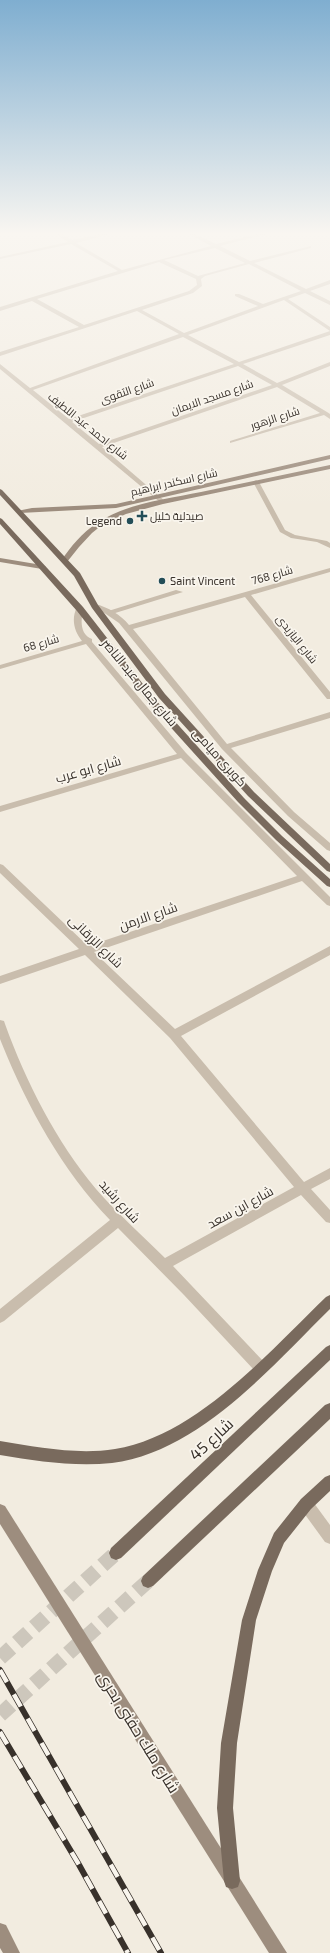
<svg xmlns="http://www.w3.org/2000/svg" width="330" height="1953" font-family="'Exo 2',Cairo,sans-serif">
  <rect width="100%" height="100%" fill="#f2ece0"/>
  <g fill="none" stroke-linecap="round" stroke-linejoin="round">
    <g stroke="#cdc7bc" stroke-width="15" stroke-dasharray="15 8" stroke-linecap="butt">
      <path d="M0,1658L116,1553"/>
      <path d="M0,1715L148,1581"/>
    </g>
    <path fill="#c9bdad" fill-rule="evenodd" d="M176,590L183,592L112,614H109L105,612Z"/>
    <g fill="#c9bdad" fill-rule="evenodd">
      <path d="M56,234H62L72,240L100,234H110L76,243L122,270L211,246L189,234H195L216,244L257,234H266L220,246L250,261L311,246V248L254,263L306,289L330,280V284L310,291L330,301V305L305,293L288,299L330,327V331L284,300L188,335L239,362L330,331V335L243,364L277,383L330,362V366L282,385L327,412L330,414V419L324,415L230,443V441L320,413L277,387L102,447L166,502L161,503L0,369V364L30,388L179,334L137,311L0,356V352L79,327L32,301L0,311V307L118,271L71,244L0,259V257L68,242ZM215,248L245,263L198,276L164,260ZM159,262L196,279L197,285L189,291L84,325L37,299ZM249,264L301,291L263,304L239,294H235V296L258,306L184,333L142,310L193,293L202,286L201,279L205,276ZM183,337L234,364L69,419L33,390ZM238,366L272,385L99,444L72,422Z"/>
      <path d="M256,480L259,482L285,530L295,535L327,541L330,543V548L317,542L291,538L280,532L253,482Z"/>
      <path d="M330,568V572L251,595L330,692V699H327L245,597L133,629L227,744L330,712V718L231,748L294,812L330,843V851L327,850L288,816L222,749L119,623L103,612L91,606L95,604C108,607 121,615 129,625Z"/>
      <path d="M77,607H80L84,609C80,619 80,635 92,639V642L186,753L330,897V906L327,905L302,881L94,952L175,1029L330,946V955L181,1036L304,1182L330,1168V1179L311,1189L330,1210V1223L326,1222L301,1195L173,1266L265,1363L266,1367L265,1371L260,1373L255,1371L184,1295L118,1228L4,1321L0,1323V1309L110,1220C62,1170 28,1108 2,1044L0,1039V1020L4,1021L5,1024C26,1082 56,1141 96,1189C117,1213 142,1235 165,1258L294,1187L170,1038L85,955L0,984V976L79,949L0,873V864L3,865L88,946L297,876L181,758L0,812V806L177,754L86,644L0,669V665L82,641C74,631 71,619 77,607Z"/>
      <path d="M306,1497L311,1499L330,1525V1544L325,1542L301,1509L299,1504L301,1499Z"/>
    </g>
    <g fill="#9d8d7e" fill-rule="evenodd">
      <path d="M330,455V459L116,508L20,513L17,511L32,508L116,504Z"/>
      <path d="M330,465V469L163,504L126,514L102,525L92,533L79,547L67,562L61,561C71,546 82,533 97,523C127,503 167,499 201,492C244,483 287,474 330,465Z"/>
      <path d="M0,558L42,565L46,567L42,569L0,562Z"/>
      <path d="M0,1504L5,1506L287,1953H269L0,1524Z"/>
      <path d="M0,1923L6,1925L20,1953H3L0,1948Z"/>
    </g>
    <g fill="#796a5d" fill-rule="evenodd">
      <path d="M0,489L2,490L80,573L98,605L165,694L254,792L330,864V872L327,871L248,796L159,698L92,608L74,576L0,495Z"/>
      <path d="M0,518L2,519L83,607L153,697L244,798L282,836L330,879V887L327,886L276,840L238,802L147,701L77,611L0,524Z"/>
      <path d="M330,1295V1309C271,1367 199,1452 112,1463C74,1467 37,1461 0,1455V1441C37,1447 77,1455 115,1449C196,1436 269,1352 326,1297Z"/>
      <path d="M330,1345V1360L121,1558L116,1560L111,1558L109,1553L111,1548L326,1347Z"/>
      <path d="M330,1403V1419L153,1586L148,1588L143,1586L141,1581L143,1576L325,1405Z"/>
      <path d="M330,1475V1491L311,1509L284,1543L272,1571L256,1620L237,1743L233,1808L240,1881L238,1887L232,1889L226,1887L224,1881L217,1808L221,1743L242,1620L258,1570L274,1533L301,1499L325,1477Z"/>
    </g>
    <defs>
      <g id="rail">
        <path d="M0,1670L161,1953"/>
        <path d="M0,1732L78,1863L128,1953"/>
      </g>
    </defs>
    <use href="#rail" stroke="#38312b" stroke-width="6"/>
    <use href="#rail" stroke="#f9f5ed" stroke-width="4.5" stroke-dasharray="14" stroke-linecap="butt"/>
  </g>
  <linearGradient id="sky" x2="0" y2="1"><stop stop-color="#7faed0"/><stop offset="0.46" stop-color="#f9f6f1"/><stop offset="1" stop-color="#f9f6f1" stop-opacity="0"/></linearGradient>
  <rect width="330" height="508" fill="url(#sky)"/>
  <g fill="#234d57" stroke="#f9f5ed" stroke-width="1.5">
    <path d="M140 510h4v4h4v4h-4v4h-4v-4h-4v-4h4z"/>
    <circle cx="130" cy="521" r="4"/>
    <circle cx="162" cy="581" r="4"/>
  </g>
  <g text-anchor="middle" stroke-width="3.5" stroke-linejoin="round" paint-order="stroke">
    <g font-size="11" fill="#38312b" stroke="#f9f5ed">
      <text transform="translate(127 391) rotate(-19)" y="4">شارع التقوى</text>
      <text transform="translate(212 397) rotate(-19)" y="4">شارع مسجد الايمان</text>
      <text transform="translate(275 418) rotate(-18)" y="4">شارع الزهور</text>
      <text transform="translate(88 426) rotate(39)" y="4">شارع احمد عبد اللطيف</text>
      <text transform="translate(174 482) rotate(-13)" y="4">شارع اسكندر ابراهيم</text>
      <text transform="translate(272 575) rotate(-16)" y="4">شارع 768</text>
      <text transform="translate(297 639) rotate(51)" y="4">شارع اليازيدى</text>
      <text transform="translate(41 643) rotate(-16)" y="4">شارع 68</text>
    </g>
    <g font-size="11" fill="#38312b" stroke="#f9f5ed" text-anchor="start">
      <text x="150" y="520">صيدلية خليل</text>
      <text x="122" y="525" text-anchor="end">Legend</text>
      <text x="170" y="585">Saint Vincent</text>
    </g>
    <g font-size="13" fill="#38312b" stroke="#f9f5ed">
      <text transform="translate(140 682) rotate(50)" y="5">شارع جمال عبد الناصر</text>
      <text transform="translate(220 757) rotate(48)" y="5">كوبرى ميامى</text>
      <text transform="translate(88 769) rotate(-16)" y="5">شارع ابو عرب</text>
      <text transform="translate(148 916) rotate(-19)" y="5">شارع الارمن</text>
      <text transform="translate(96 941) rotate(44)" y="5">شارع الزرقانى</text>
      <text transform="translate(120 1201) rotate(48)" y="5">شارع رشيد</text>
      <text transform="translate(240 1207) rotate(-29)" y="5">شارع ابن سعد</text>
    </g>
    <g font-size="16" fill="#38312b" stroke="#f9f5ed">
      <text transform="translate(211 1439) rotate(-43)" y="6">شارع 45</text>
      <text transform="translate(139 1732) rotate(58)" y="6">شارع ملك حفنى بحرى</text>
    </g>
  </g>
</svg>
